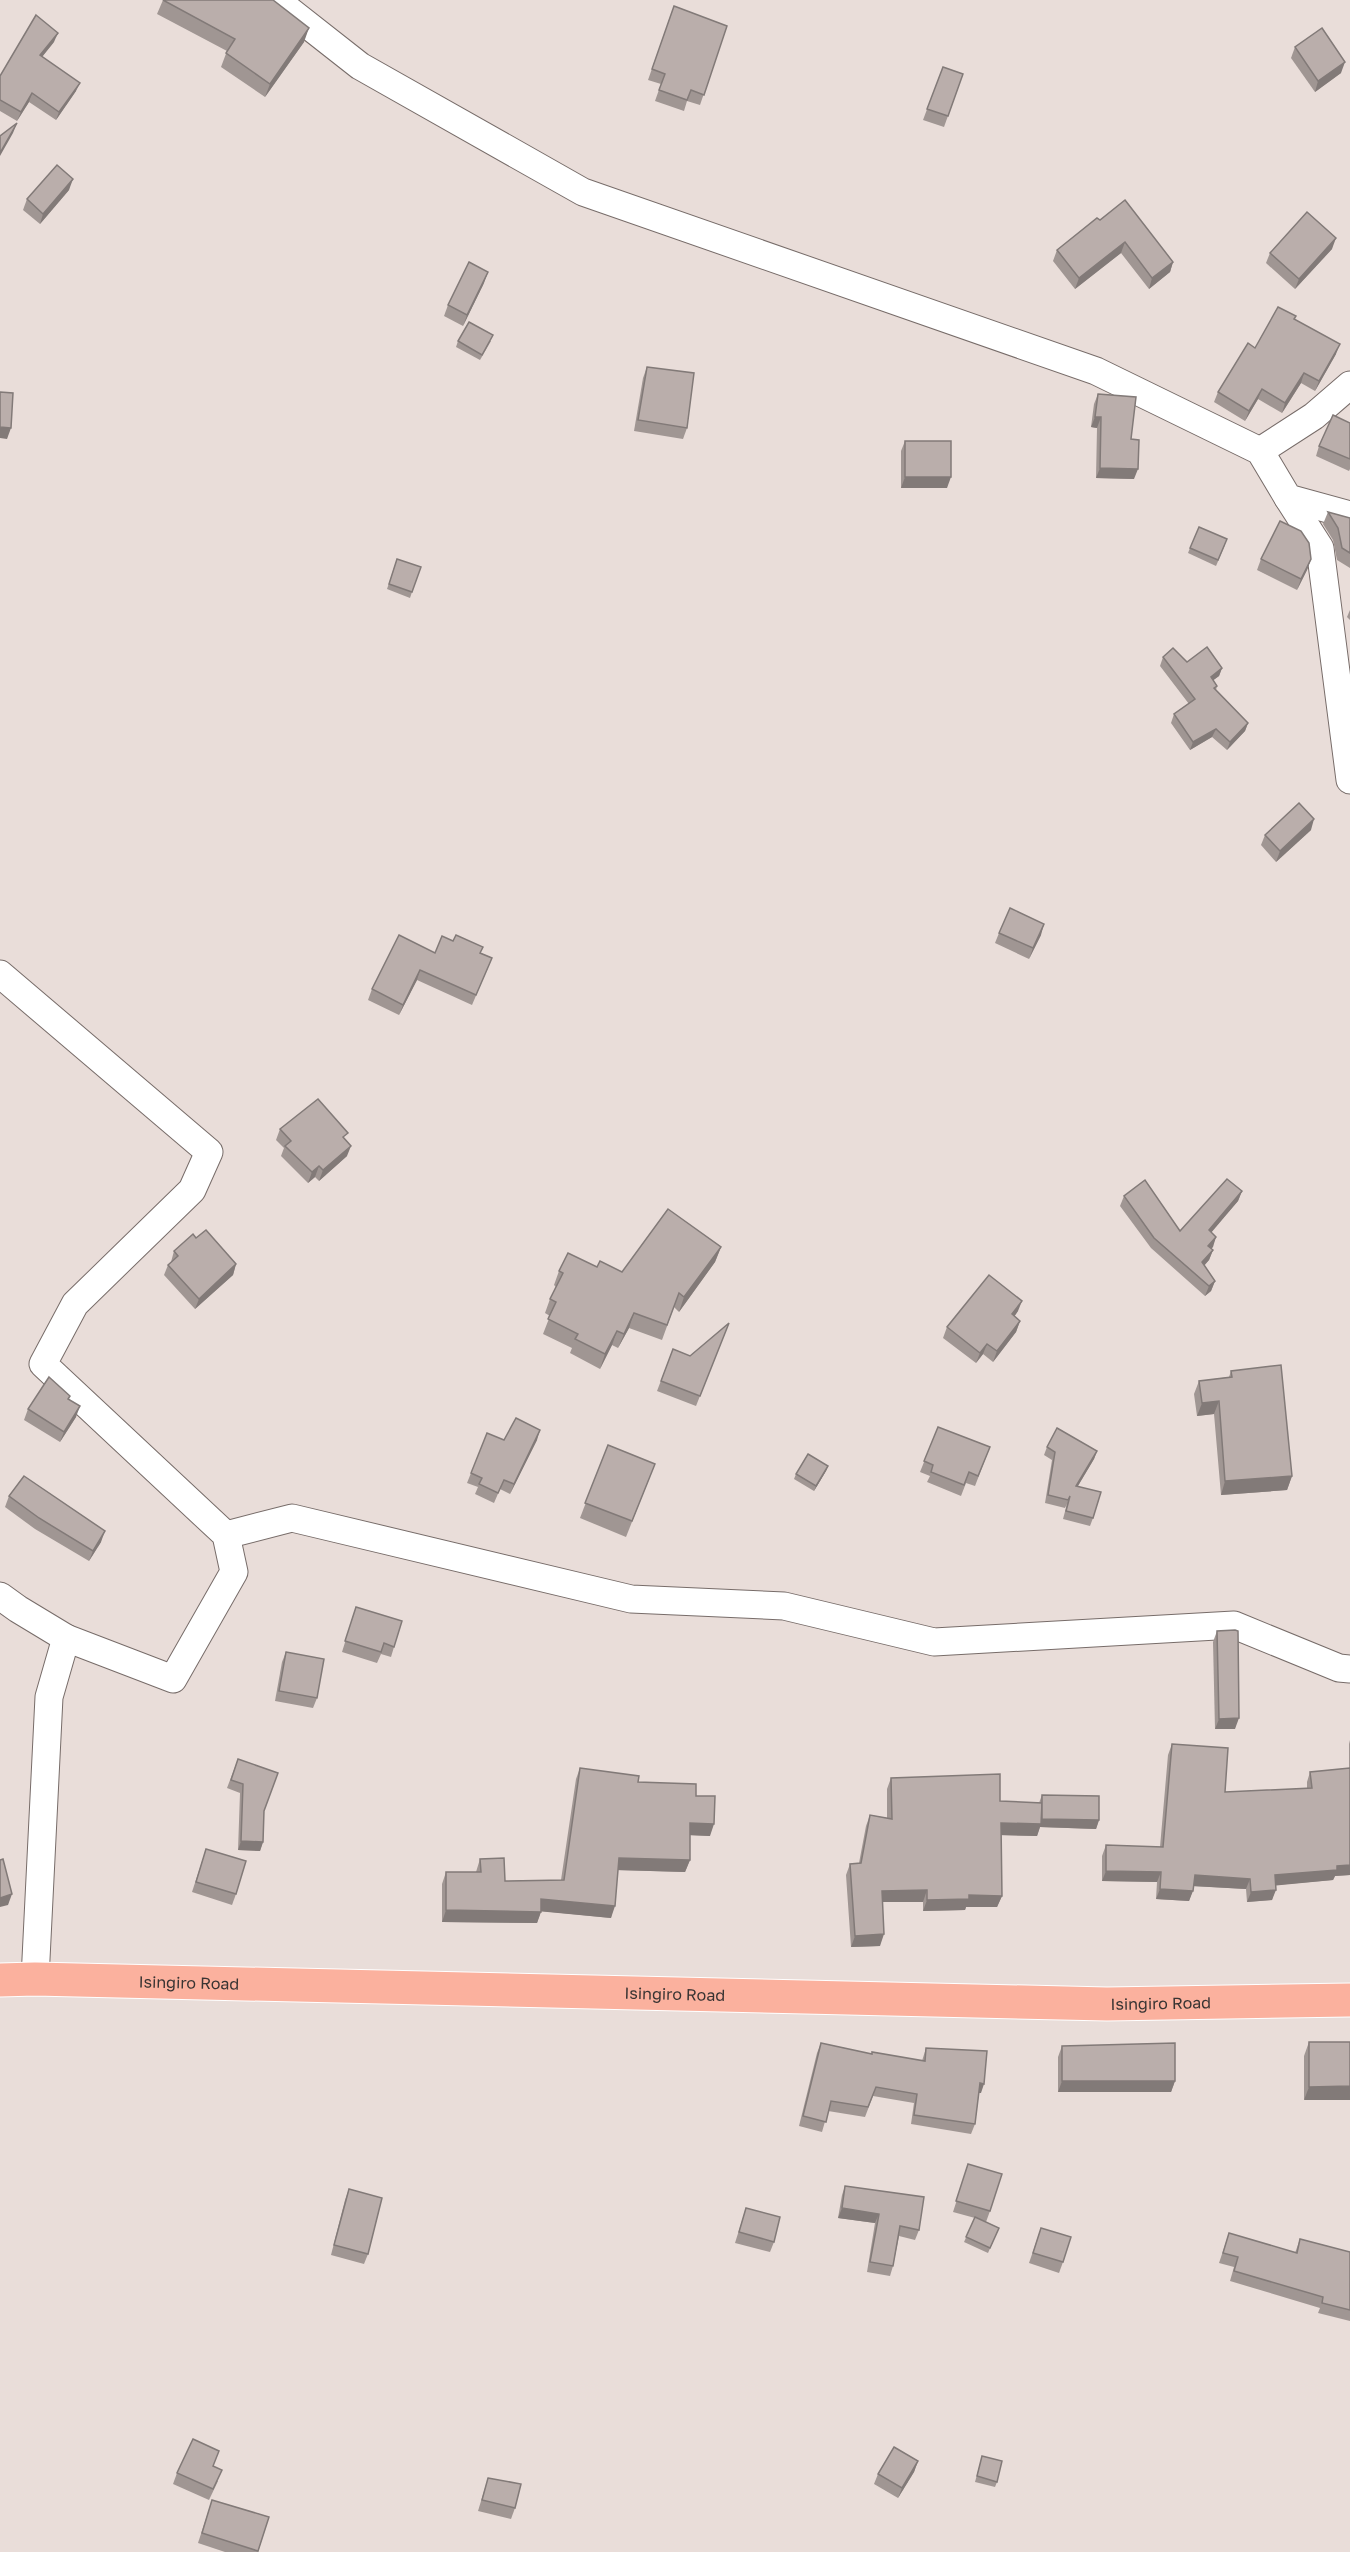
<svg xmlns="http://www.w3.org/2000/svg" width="1350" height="2552" font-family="'Golos Text',sans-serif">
  <rect width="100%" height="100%" fill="#e9ddd9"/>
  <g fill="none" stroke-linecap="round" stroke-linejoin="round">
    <defs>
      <g id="minor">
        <path d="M276,0L360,66L583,192L1096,371L1260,451L1288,498L1350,515"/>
        <path d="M1260,451L1314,416L1350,385"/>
        <path d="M1288,498L1320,548L1350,780"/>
        <path d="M0,974L209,1152L192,1190L75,1304L43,1364L226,1535L234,1572L173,1679L66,1638"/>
        <path d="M226,1535L292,1518L631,1599L784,1606L934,1642L1234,1625L1339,1668L1350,1669"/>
        <path d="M0,1596L18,1609L66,1638L49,1697L35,1979"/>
      </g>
      <g id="major">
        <path id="s1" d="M0,1980L35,1979L1107,2004L1350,2000"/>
      </g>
    </defs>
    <use href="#minor" stroke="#776c69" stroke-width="29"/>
    <use href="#major" stroke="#fff" stroke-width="35"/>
    <use href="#minor" stroke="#fff" stroke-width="27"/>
    <use href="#major" stroke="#fbb19e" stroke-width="33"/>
  </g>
  <g fill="#a09693">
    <path d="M163,0L304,42L265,97L221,67L227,51L157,14Z"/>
    <path d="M674,6L727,26L700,105L687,101L684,111L655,101L661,84L648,80Z"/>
    <path d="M54,42L42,57L76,91L56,120L29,102L17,121L0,111V76Z"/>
    <path d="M1295,47L1341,73L1315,92L1291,58Z"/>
    <path d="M943,67L963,74L944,127L923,120Z"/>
    <path d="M69,190L40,224L23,210L27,199Z"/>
    <path d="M1100,220L1173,262L1170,272L1149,289L1121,253L1075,289L1053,261L1057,250Z"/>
    <path d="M1332,249L1295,289L1266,263L1270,253Z"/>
    <path d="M484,283L463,326L444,316L448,305Z"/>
    <path d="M1295,319L1336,354L1315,391L1301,383L1282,413L1258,399L1245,421L1214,402L1218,392L1255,348Z"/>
    <path d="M458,341H491L480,360L456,347Z"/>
    <path d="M647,367L687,428L683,439L634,431L643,378Z"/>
    <path d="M1098,394L1131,439L1134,479L1096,478L1097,428L1091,427L1094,404Z"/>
    <path d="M1350,423V469L1349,471L1316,456L1319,446Z"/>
    <path d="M905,441L947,488H901V451Z"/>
    <path d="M1328,512L1350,518V568L1337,560L1333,540L1323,524Z"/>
    <path d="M1225,545L1216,566L1188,553L1190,548Z"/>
    <path d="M397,559L412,592L410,598L387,589Z"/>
    <path d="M1261,559H1311L1307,570L1297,590L1257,570Z"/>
    <path d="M1350,610V620L1347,617Z"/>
    <path d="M1163,657L1222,668L1219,676L1213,680L1217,686L1216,690L1248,723L1245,731L1227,750L1212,737L1190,750L1171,723L1174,714L1189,704L1160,666Z"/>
    <path d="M1311,830L1276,862L1261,845L1265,835Z"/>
    <path d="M999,933L1041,935L1029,959L995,943Z"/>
    <path d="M435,953H481L492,958L472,1005L417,980L399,1015L368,1000L372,989Z"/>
    <path d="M280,1129L346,1140L347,1156L319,1181L315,1177L308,1183L281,1156L284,1148L276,1140Z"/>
    <path d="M1242,1191L1238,1201L1211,1232L1216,1237L1211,1249L1213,1250L1209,1260L1204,1266L1215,1281L1211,1291L1205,1296L1151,1248L1120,1206L1124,1196L1180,1231Z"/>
    <path d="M196,1238L236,1264L233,1275L195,1309L164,1275L168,1265L171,1262L174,1251Z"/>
    <path d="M721,1247L715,1262L679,1312L674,1307L662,1340L629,1328L618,1348L612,1345L600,1369L570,1353L572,1348L543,1334L550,1316L545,1313L550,1299L556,1287L554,1285L559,1271L597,1267L622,1272Z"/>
    <path d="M1018,1311L1014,1317L1020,1321L1016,1332L993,1362L983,1354L976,1363L943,1338L947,1327Z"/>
    <path d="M729,1323L696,1406L657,1391L673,1349L690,1356Z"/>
    <path d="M1231,1371L1292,1476L1287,1490L1221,1495L1214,1414L1197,1416L1194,1394L1199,1381L1229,1377Z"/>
    <path d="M70,1396L68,1399L76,1417L60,1442L24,1420L28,1409Z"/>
    <path d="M938,1427L990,1447L975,1486L966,1483L961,1496L927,1482L930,1476L920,1472Z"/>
    <path d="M504,1440H537L510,1494L500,1489L494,1503L475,1494L478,1487L467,1483L471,1473Z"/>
    <path d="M608,1445L649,1479L626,1537L580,1518Z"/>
    <path d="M1047,1447L1097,1451L1094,1459L1078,1486L1093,1518L1090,1526L1063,1519L1067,1504L1065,1508L1045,1503L1052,1460L1044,1455Z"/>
    <path d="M828,1466L826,1471L814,1491L794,1479L796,1474Z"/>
    <path d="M9,1496L101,1542L89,1561L35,1529L5,1507Z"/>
    <path d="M356,1607L394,1647L391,1657L381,1654L377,1663L342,1652Z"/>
    <path d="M1217,1631L1235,1729H1215L1213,1642Z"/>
    <path d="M286,1652L317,1698L313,1708L275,1701L282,1662Z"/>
    <path d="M1350,1740V1875L1335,1876L1333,1880L1276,1885L1272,1900L1247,1902L1246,1889L1194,1886L1189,1901L1156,1899L1157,1882L1102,1881V1856L1106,1845L1160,1847L1168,1755L1172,1744L1225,1792L1307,1789V1782L1310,1772L1349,1768V1744Z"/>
    <path d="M238,1759L264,1811L263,1842L260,1851L238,1850L240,1793L227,1788Z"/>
    <path d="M580,1768L696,1796L710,1836L690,1835V1860L685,1872L618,1870L611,1918L541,1911L537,1923L442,1922V1884L446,1872H476L480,1859L505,1881L561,1880L576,1779Z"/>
    <path d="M891,1778L1000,1801L1039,1803L1042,1795L1099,1820L1096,1829L1040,1827L1037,1836L1001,1835L1002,1896L997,1907H966L965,1910L923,1911V1902H882L880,1946L851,1947L846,1875L850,1864L859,1863L866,1826L870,1815L887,1818V1789Z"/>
    <path d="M206,1849L236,1894L232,1905L192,1892Z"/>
    <path d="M1309,2042H1350L1304,2100V2056Z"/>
    <path d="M821,2043L872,2054L922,2061L926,2048L981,2093H979L975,2124L971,2134L911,2124L914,2103L873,2096L865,2117L828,2111L822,2132L799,2126L817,2053Z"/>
    <path d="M1062,2046L1175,2081L1171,2092H1058V2057Z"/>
    <path d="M965,2175L990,2211L986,2222L982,2220L999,2228L988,2253L964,2242L975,2218L953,2212Z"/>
    <path d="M845,2186L919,2230L915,2240L899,2236L893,2266L890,2276L867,2272L875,2223L838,2218L842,2195Z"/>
    <path d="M349,2189L368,2254L364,2264L331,2255L345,2200Z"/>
    <path d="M746,2208L774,2242L770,2252L735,2243Z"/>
    <path d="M1041,2228L1063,2262L1059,2273L1029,2263Z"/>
    <path d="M1229,2233L1295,2253L1300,2239L1350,2252V2321L1318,2313L1320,2308L1230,2281L1234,2267L1219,2263Z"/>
    <path d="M982,2456L997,2482L995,2487L975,2482Z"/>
    <path d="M918,2461L914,2472L898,2498L874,2484L878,2474Z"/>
    <path d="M177,2473L218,2481L209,2500L173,2484Z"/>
    <path d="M488,2478L515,2508L511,2519L478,2511Z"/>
    <path d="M212,2500L269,2517L258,2552H225L198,2543Z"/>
  </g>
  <g fill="#827a78">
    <path d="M309,28L304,42L265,97L270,84Z"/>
    <path d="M58,33L54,42L37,63L40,55Z"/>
    <path d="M1345,62L1341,73L1315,92L1318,81Z"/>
    <path d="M80,83L76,91L56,120L59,112Z"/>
    <path d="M32,93L29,102L17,121L21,112Z"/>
    <path d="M17,123L13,133L0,156V153Z"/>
    <path d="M73,179L69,190L40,224L43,214Z"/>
    <path d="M1336,238L1332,249L1295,289L1299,279Z"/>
    <path d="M1125,242L1121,253L1075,289L1079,278Z"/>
    <path d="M1173,262L1170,272L1149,289L1152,278Z"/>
    <path d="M488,272L484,283L463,326L467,315Z"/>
    <path d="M1340,344L1336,354L1315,391L1319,381Z"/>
    <path d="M1304,373L1301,383L1282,413L1285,403Z"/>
    <path d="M1262,389L1258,399L1245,421L1249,411Z"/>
    <path d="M1095,417H1101L1097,428L1091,427Z"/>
    <path d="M0,427L11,428L7,439L0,438Z"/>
    <path d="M1100,468L1138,469L1134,479L1096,478Z"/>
    <path d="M905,477H951L947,488H901Z"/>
    <path d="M1311,559L1307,570L1297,590L1301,579Z"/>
    <path d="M1222,668L1219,676L1207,685L1211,677Z"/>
    <path d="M1248,723L1245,731L1227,750L1230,742Z"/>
    <path d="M1216,729L1212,737L1190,750L1193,742Z"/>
    <path d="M1314,819L1311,830L1276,862L1280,851Z"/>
    <path d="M1044,924L1041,935L1029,959L1033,948Z"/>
    <path d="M420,970L417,980L399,1015L403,1005Z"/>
    <path d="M351,1146L347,1156L319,1181L323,1170Z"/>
    <path d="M319,1166L315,1177L308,1183L312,1172Z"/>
    <path d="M1242,1191L1238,1201L1205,1240L1209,1230Z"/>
    <path d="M1216,1237L1213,1247L1205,1256L1208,1246Z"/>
    <path d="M721,1247L715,1262L679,1312L684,1297Z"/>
    <path d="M1213,1250L1209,1260L1198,1272L1202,1262Z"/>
    <path d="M236,1264L233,1275L195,1309L199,1299Z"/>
    <path d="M1215,1281L1211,1291L1205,1296L1209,1286Z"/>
    <path d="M1022,1301L1018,1311L1008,1325L1012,1314Z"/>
    <path d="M634,1313L629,1328L618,1348L624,1334Z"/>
    <path d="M1020,1321L1016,1332L993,1362L997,1351Z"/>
    <path d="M617,1331L612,1345L600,1369L605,1354Z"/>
    <path d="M987,1344L983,1354L976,1363L980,1353Z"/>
    <path d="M1219,1401L1214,1414L1197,1416L1202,1403Z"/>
    <path d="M80,1406L76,1417L60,1442L64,1432Z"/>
    <path d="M540,1430L537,1440L510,1494L514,1484Z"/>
    <path d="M1097,1451L1094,1459L1073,1494L1076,1486Z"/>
    <path d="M828,1466L826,1471L814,1491L816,1486Z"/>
    <path d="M1292,1476L1287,1490L1221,1495L1225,1481Z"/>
    <path d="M105,1531L101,1542L89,1561L93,1551Z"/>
    <path d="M1239,1718L1235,1729H1215L1219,1719Z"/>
    <path d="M1042,1819L1099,1820L1096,1829L1040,1827L1037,1836L997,1835L1001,1823Z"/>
    <path d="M690,1823L714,1824L710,1836L686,1835Z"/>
    <path d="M241,1841L263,1842L260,1851L238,1850Z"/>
    <path d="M619,1858L690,1860L685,1872L615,1870Z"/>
    <path d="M1350,1865V1875L1335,1876L1333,1880L1271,1886L1275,1875L1337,1866Z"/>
    <path d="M1106,1871L1161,1872L1157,1882L1102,1881Z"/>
    <path d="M1195,1875L1250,1879L1246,1889L1191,1886Z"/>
    <path d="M1160,1889L1193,1891L1189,1901L1156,1899Z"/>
    <path d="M927,1890L923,1902H878L882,1891Z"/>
    <path d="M1276,1890L1272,1900L1247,1902L1251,1892Z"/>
    <path d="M12,1894L8,1905L0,1907V1898Z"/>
    <path d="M969,1895L1002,1896L997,1907H966L965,1910L923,1911L927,1900Z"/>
    <path d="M541,1899L615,1906L611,1918L537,1911Z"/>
    <path d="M446,1910L541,1912L537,1923L442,1922Z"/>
    <path d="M884,1934L880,1946L851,1947L855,1936Z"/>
    <path d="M1062,2081H1175L1171,2092H1058Z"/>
    <path d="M980,2083L984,2084L981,2093H977Z"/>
    <path d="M1350,2086V2100H1304L1309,2087Z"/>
    <path d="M842,2208L879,2214L875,2223L838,2218Z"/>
    <path d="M918,2461L914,2472L898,2498L902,2488Z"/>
  </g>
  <g fill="#baaeab" stroke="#827a78" stroke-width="1.5">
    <path d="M163,0H273L309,28L270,84L226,53L235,39Z"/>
    <path d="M674,6L727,26L704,95L691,90L687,100L659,90L665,74L652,69Z"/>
    <path d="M36,15L58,33L40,55L80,83L59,112L32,93L21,112L0,100V76Z"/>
    <path d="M1322,28L1345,62L1318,81L1295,47Z"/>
    <path d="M943,67L963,74L948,116L927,109Z"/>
    <path d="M17,123L0,153V136Z"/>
    <path d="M57,165L73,179L43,214L27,199Z"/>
    <path d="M1125,200L1173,262L1152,278L1125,242L1079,278L1057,250L1097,218L1100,220Z"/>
    <path d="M1307,212L1336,238L1299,279L1270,253Z"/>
    <path d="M469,262L488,272L467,315L448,305Z"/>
    <path d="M1278,307L1296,316L1294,319L1340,344L1319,381L1304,373L1285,403L1262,389L1249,411L1218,392L1248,343L1255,348Z"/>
    <path d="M469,322L493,335L482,355L458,341Z"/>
    <path d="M647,367L694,373L687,428L638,420Z"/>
    <path d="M0,392L13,393L11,428L0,427Z"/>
    <path d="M1098,394L1136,397L1131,439L1139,440L1138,469L1100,468L1101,417H1095Z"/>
    <path d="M1333,415L1350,423V459L1319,446Z"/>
    <rect x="905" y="441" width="46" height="36"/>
    <path d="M1328,512L1350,518V553L1342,548L1338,528Z"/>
    <path d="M1280,521L1301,531L1309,543L1311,559L1301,579L1261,559Z"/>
    <path d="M1199,527L1227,539L1218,560L1190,548Z"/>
    <path d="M397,559L421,567L412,592L389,584Z"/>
    <path d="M1207,647L1222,668L1211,677L1217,686L1214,688L1248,723L1230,742L1216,729L1193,742L1174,714L1195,699L1163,657L1173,648L1187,662Z"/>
    <path d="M1299,803L1314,819L1280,851L1265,835Z"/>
    <path d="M1010,908L1044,924L1033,948L999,933Z"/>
    <path d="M399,935L435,953L442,936L453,941L456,935L483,947L480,953L492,958L476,995L420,970L403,1005L372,989Z"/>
    <path d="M318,1099L348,1133L343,1137L351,1146L323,1170L319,1166L312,1172L285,1146L291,1141L280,1129Z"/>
    <path d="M1227,1179L1242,1191L1209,1230L1216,1237L1208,1246L1213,1250L1202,1262L1215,1281L1209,1286L1154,1238L1124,1196L1145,1180L1180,1231Z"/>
    <path d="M668,1209L721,1247L684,1297L679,1293L667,1325L634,1313L624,1334L617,1331L605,1354L575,1339L578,1334L548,1319L556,1302L550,1299L563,1273L559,1271L568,1253L597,1267L600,1261L622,1272Z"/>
    <path d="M206,1230L236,1264L199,1299L168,1265L178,1256L174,1251L193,1234L196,1238Z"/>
    <path d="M989,1275L1022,1301L1012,1314L1020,1321L997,1351L987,1344L980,1353L947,1327Z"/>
    <path d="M729,1323L700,1396L661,1381L673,1349L690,1356Z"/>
    <path d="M1281,1365L1292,1476L1225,1481L1219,1401L1202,1403L1199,1381L1232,1377L1231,1371Z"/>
    <path d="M49,1377L70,1396L68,1399L80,1406L64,1432L28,1409Z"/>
    <path d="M516,1418L540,1430L514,1484L504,1480L498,1493L479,1484L482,1478L471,1473L487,1433L504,1440Z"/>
    <path d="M938,1427L990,1447L978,1476L969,1472L964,1485L931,1472L933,1465L924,1461Z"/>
    <path d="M1057,1428L1097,1451L1076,1486L1101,1492L1093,1518L1066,1511L1070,1496L1068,1500L1048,1495L1055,1452L1047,1447Z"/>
    <path d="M608,1445L655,1464L632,1521L585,1503Z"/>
    <path d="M808,1454L828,1466L816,1486L796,1474Z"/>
    <path d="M24,1476L105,1531L93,1551L39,1518L9,1496Z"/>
    <path d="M356,1607L402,1621L394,1647L384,1643L381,1652L345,1641Z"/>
    <path d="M1235,1630L1238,1631L1239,1718L1219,1719L1217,1631Z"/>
    <path d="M286,1652L324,1659L317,1698L279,1691Z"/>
    <path d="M1172,1744L1228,1748L1225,1792L1312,1788L1310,1772L1350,1768V1865L1337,1866V1870L1275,1875L1276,1890L1251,1892L1250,1879L1195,1875L1193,1891L1160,1889L1161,1872L1106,1871V1845L1163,1847Z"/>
    <path d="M238,1759L278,1773L264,1811L263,1842L241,1841L243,1784L231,1780Z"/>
    <path d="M580,1768L639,1776L638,1782L696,1784V1796H715L714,1824L690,1823V1860L619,1858L615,1906L541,1899V1912L446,1910V1872H481L480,1859L504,1858L505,1881L564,1880Z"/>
    <path d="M1000,1774V1801L1042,1803L1041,1824L1001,1823L1002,1896L969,1895V1899L927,1900V1890L882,1891L884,1934L855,1936L850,1864L861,1863L870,1815L892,1819L891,1778Z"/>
    <path d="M1042,1795L1099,1796V1820L1042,1819Z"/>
    <path d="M206,1849L246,1861L236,1894L196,1882Z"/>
    <path d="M3,1859L12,1894L0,1898V1860Z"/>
    <path d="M1309,2042H1350V2086L1309,2087Z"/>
    <path d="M821,2043L872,2054V2052L925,2061L926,2048L987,2051L984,2084L980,2083L975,2124L914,2115L917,2094L876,2087L868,2107L831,2101L826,2122L803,2116Z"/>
    <path d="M1175,2043V2081H1062V2046Z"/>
    <path d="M968,2164L1002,2174L990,2211L956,2201Z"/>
    <path d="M845,2186L924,2197L919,2230L900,2226L893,2266L870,2262L879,2214L842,2208Z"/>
    <path d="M349,2189L382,2198L368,2254L334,2245Z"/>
    <path d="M746,2208L780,2217L774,2242L739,2232Z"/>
    <path d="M975,2217L999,2228L990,2248L966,2237Z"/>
    <path d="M1041,2228L1071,2237L1063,2262L1033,2253Z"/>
    <path d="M1229,2233L1297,2253L1300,2239L1350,2252V2310L1322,2303L1323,2297L1234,2271L1238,2257L1223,2253Z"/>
    <path d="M193,2439L219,2451L213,2466L222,2470L213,2489L177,2473Z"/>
    <path d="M894,2447L918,2461L902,2488L878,2474Z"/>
    <path d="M982,2456L1002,2461L997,2482L977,2476Z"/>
    <path d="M488,2478L521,2484L515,2508L482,2500Z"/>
    <path d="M212,2500L269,2517L258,2551L202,2533Z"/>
  </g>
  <g text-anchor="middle" stroke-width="4.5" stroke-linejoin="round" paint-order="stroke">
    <g font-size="16" fill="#393433" stroke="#fff">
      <text dy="6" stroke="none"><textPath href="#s1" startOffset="189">Isingiro Road</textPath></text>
      <text dy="6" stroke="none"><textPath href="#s1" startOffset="675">Isingiro Road</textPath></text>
      <text dy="6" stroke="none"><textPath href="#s1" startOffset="1161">Isingiro Road</textPath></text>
    </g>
  </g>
</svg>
